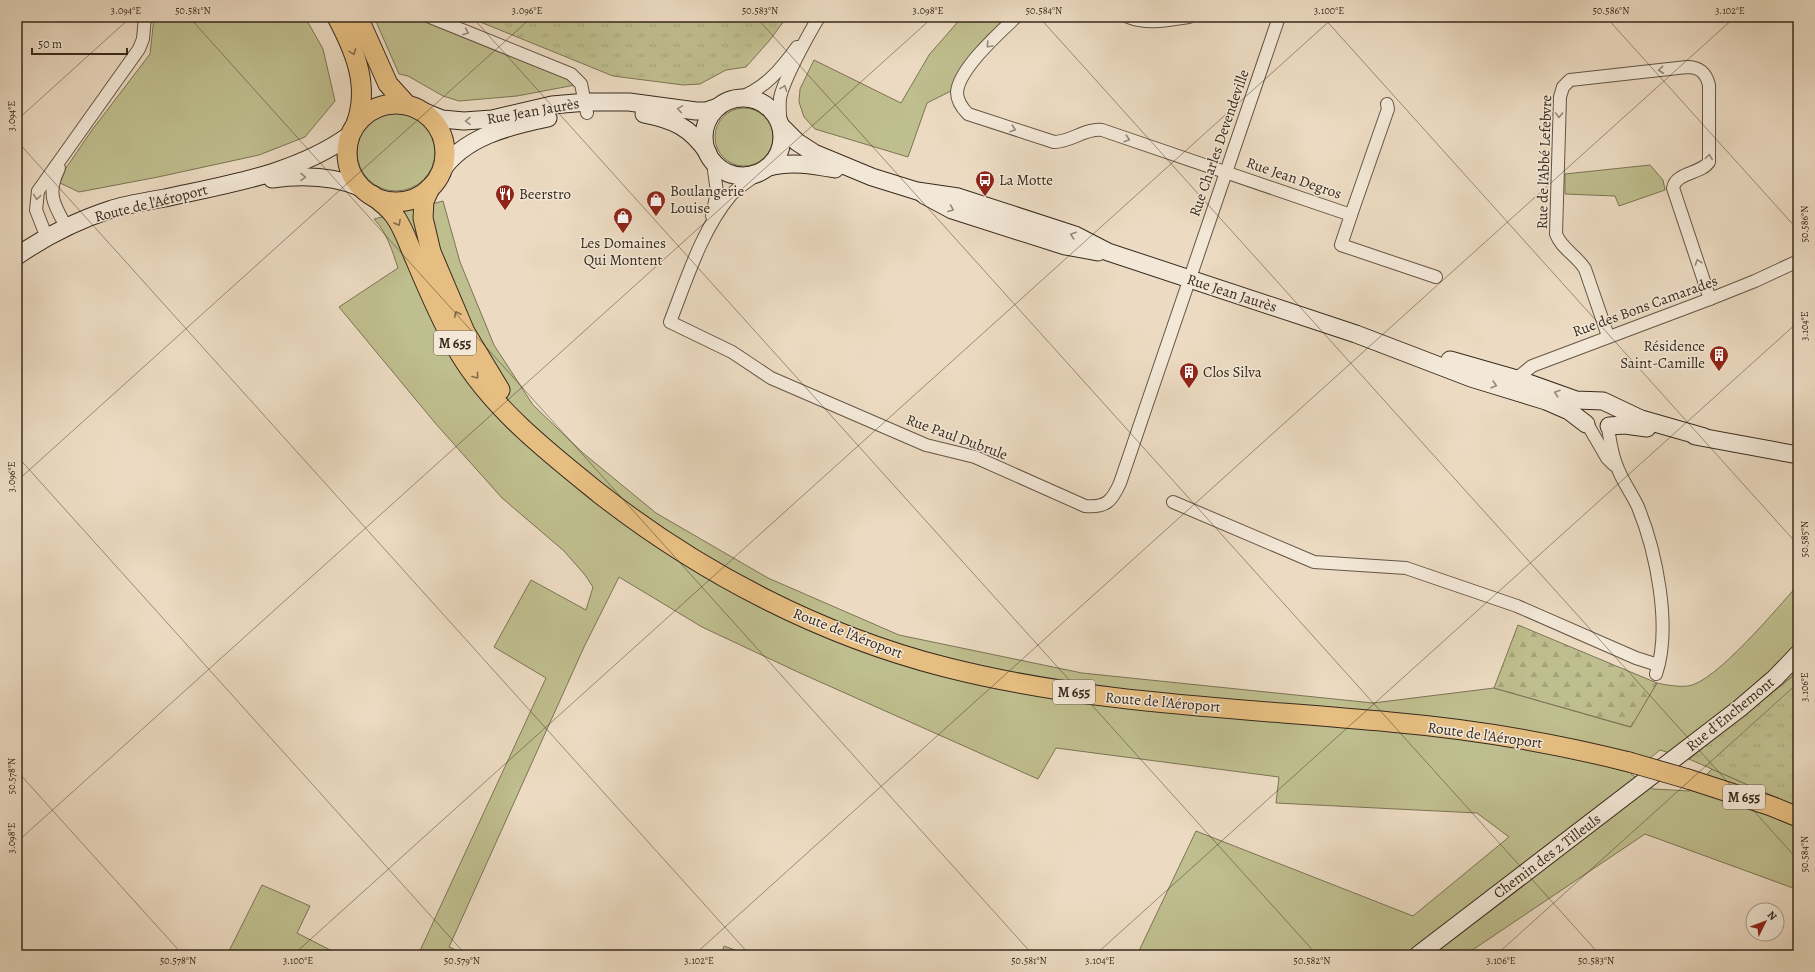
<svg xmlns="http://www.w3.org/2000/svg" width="1815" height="972" font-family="Alegreya,serif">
  <defs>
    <pattern id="forest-firs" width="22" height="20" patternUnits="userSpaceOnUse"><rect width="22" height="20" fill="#bfbe8e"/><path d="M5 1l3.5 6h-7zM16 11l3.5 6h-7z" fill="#a5a37a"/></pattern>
    <pattern id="park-tufts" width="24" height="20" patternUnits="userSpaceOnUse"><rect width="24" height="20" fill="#bfbe8e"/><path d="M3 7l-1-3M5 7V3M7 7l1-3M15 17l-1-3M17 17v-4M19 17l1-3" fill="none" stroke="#a5a37a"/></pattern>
  </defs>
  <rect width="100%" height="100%" fill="#ecdbc2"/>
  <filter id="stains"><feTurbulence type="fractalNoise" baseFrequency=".005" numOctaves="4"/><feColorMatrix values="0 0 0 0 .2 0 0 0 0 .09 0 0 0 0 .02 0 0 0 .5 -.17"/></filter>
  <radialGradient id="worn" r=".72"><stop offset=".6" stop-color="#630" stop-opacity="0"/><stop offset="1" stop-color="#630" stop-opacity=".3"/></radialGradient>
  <g fill="#bfbe8e" stroke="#7c7456">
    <path d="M154,17H305L323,49L335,101L305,137L259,155L158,177L79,192L60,183L66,168L92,130L150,54Z"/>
    <path d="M374,17H414L534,66L572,79L575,85L517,96L459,101L443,96L408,76L399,74Z"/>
    <path d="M962,17H1011L953,90L927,103L908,157L815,129L804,117L799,102L800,89L814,60L901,103L929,55Z"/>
    <circle cx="744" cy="137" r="29"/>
    <circle cx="396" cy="152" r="39"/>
    <path d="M1650,165L1663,180L1665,190L1619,206L1615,196L1565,194V174Z"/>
    <path d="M443,201L460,262L494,345L533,405L583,453L656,513L768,578L899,635L1082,673L1373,703L1494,688L1630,727L1657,683C1666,685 1678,687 1688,686C1715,683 1778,607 1798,585V672L1689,759L1660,750L1631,774L1653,789L1690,791L1712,769L1798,807V884L1793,888L1645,834L1465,955H1137L1196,831L1413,916L1509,837L1477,813L1276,803L1279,777L1056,748L1038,779L800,673L702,627L619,577L584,647L449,947L467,955H418L546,678L494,647L531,580L586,610L593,587L585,575L564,551L502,498L436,424L339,307L398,268C392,250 387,233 374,219Z"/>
    <path d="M262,885L310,906L297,933L340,955H227Z"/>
    <path d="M724,946L748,955H721Z"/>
  </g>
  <path fill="url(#forest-firs)" stroke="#7c7456" d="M1518,625L1657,683L1631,727L1494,688Z"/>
  <g fill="url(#park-tufts)" stroke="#7c7456">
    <path d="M468,17H787L769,41L746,67L726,70L700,84L683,85L613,76Z"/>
    <path d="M1798,672V807L1689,759Z"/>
  </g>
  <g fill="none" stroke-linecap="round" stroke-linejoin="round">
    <defs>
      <g id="street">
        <path d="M430,17L571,74L581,84L587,113"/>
        <path d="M1016,17C999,33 959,69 957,92C957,101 962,108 968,114L1054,142C1071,142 1085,128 1102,130L1351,215L1341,245L1436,277"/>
        <path d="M1128,17C1148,25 1168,20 1189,17"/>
        <path d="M738,98C765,89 781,69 797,47"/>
        <path d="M781,126C780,117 779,108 780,98C784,79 808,35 819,17"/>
        <path d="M59,168C46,194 54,205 67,228"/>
        <path d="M760,173C749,180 739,186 731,195C702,229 686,281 670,322L732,352L771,378L926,445L975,457L1085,506C1106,508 1112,501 1120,483L1279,17"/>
        <path d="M1351,215L1388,109L1387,104"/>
        <path d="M712,216L717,192L713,163"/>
        <path d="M47,238L36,210L38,191L139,49L143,39L145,17"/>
        <path d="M1608,336L1585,269C1577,256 1561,248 1556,234L1560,97L1563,87L1570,80L1687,67C1700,67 1706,73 1709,85V162C1701,174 1676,172 1673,188L1710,299"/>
        <path d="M1518,387L1521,375L1532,366L1710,299L1755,281L1798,261"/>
        <path d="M1589,427L1607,458L1614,465"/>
        <path d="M1608,428C1610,441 1612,456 1618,469C1623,482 1632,494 1638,507C1656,551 1672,627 1656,674"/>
        <path d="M1173,502L1314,562L1406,568L1517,606L1636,658L1658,665"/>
      </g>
      <g id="secondary">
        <circle cx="743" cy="137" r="39"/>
        <path d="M420,110L442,119L464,121L492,119L552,105L587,102H629L696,111H706L718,107"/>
        <path d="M644,114C674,120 690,127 708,153"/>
        <path d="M781,126L797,142L814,153L872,177L917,191L958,197L1075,235L1108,252L1356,334L1471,378L1546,401L1569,411L1586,424"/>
        <path d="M769,167C791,161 813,165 835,169"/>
        <path d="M441,172C463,137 509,126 548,118"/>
        <path d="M272,179C302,175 334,176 362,188"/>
        <path d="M924,195L952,210L1065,246L1098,252"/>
        <path d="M17,256C46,236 78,220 112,209C129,204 147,201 165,198C229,184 296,174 350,135"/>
        <path d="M1450,360L1520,380L1576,400L1603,401L1641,419L1704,437"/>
        <path d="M1609,426L1625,425L1647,428"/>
        <path d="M1695,436L1798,455"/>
        <path d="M1418,955L1740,708L1775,678L1798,654"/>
      </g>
      <g id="primary">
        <path d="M337,17C355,51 370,86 356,124"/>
        <path d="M358,17L388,84L407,105"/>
        <circle cx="396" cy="153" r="49"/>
        <path d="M430,188L424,201L423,218L431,252L465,332L500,390"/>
        <path d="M372,195C380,201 388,207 394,215C404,228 409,246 416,261C429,292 443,324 460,354C494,410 549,453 600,494C701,573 820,635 945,667C1090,704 1241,708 1390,722C1470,729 1550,742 1629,762"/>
        <path d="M1688,779L1771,806L1798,817"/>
      </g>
    </defs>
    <use href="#street" stroke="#655646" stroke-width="14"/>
    <use href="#secondary" stroke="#382a1d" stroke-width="19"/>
    <use href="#primary" stroke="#382a1d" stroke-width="21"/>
    <use href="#street" stroke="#f3e8d7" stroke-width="12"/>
    <use href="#secondary" stroke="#f3e8d7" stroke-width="17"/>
    <use href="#primary" stroke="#e6be81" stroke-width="19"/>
    <defs>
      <path id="primary-bridge" d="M1629,762L1688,779"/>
    </defs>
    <use href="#primary-bridge" stroke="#382a1d" stroke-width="21" stroke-linecap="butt"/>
    <use href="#primary-bridge" stroke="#e6be81" stroke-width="19"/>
  </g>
  <defs><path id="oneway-chevron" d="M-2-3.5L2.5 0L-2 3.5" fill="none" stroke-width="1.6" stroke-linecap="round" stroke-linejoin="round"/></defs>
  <g stroke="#96897a">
    <use href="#oneway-chevron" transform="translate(466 32) rotate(22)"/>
    <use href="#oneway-chevron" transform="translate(989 45) rotate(133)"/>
    <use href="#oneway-chevron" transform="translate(1661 70) rotate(174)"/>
    <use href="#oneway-chevron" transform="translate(784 88) rotate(-69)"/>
    <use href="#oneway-chevron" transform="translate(680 109) rotate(-171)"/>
    <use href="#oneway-chevron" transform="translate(1559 115) rotate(92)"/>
    <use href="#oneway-chevron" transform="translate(468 121) rotate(179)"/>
    <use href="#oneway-chevron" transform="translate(1013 129) rotate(18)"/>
    <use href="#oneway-chevron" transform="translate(1127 139) rotate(18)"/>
    <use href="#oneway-chevron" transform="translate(1709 157) rotate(-82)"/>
    <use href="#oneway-chevron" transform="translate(303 177) rotate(1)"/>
    <use href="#oneway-chevron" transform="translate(37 197) rotate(98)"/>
    <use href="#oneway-chevron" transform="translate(951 209) rotate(22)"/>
    <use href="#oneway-chevron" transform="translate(1073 235) rotate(-161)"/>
    <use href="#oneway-chevron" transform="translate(1698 262) rotate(-109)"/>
    <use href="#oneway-chevron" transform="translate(1494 385) rotate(17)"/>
    <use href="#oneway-chevron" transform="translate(1557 393) rotate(-161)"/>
  </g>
  <g stroke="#866d4a">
    <use href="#oneway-chevron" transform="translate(353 52) rotate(70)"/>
    <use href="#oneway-chevron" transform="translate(398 223) rotate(61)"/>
    <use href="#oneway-chevron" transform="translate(457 314) rotate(-115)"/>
    <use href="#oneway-chevron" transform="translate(476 376) rotate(52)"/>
  </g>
  <path fill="none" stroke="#382a1d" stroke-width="1" stroke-opacity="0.45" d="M189,17L1033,955M472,17L1317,955M756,17L1600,955M1039,17L1798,860M1323,17L1798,545M1606,17L1798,230M17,120L131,17M17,141L750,955M17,456L466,955M17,481L532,17M17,771L183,955M17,842L933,17M293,955L1334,17M694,955L1735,17M1095,955L1798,322M1496,955L1798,683"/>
  <defs>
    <symbol id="bus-pin" viewBox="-11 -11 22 30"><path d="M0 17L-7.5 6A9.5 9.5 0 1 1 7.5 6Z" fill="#8f2418" stroke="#f3e8d7"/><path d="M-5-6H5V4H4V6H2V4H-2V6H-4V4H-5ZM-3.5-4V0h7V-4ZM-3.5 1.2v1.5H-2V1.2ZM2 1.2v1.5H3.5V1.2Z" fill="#fff"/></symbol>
    <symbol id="restaurant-pin" viewBox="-11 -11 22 30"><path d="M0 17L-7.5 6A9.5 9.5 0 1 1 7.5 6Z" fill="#8f2418" stroke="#f3e8d7"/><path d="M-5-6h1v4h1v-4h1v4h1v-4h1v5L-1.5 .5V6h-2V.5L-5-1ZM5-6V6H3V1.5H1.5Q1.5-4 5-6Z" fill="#fff"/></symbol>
    <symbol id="shop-pin" viewBox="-11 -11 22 30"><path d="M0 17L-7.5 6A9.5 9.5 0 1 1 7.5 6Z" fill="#8f2418" stroke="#f3e8d7"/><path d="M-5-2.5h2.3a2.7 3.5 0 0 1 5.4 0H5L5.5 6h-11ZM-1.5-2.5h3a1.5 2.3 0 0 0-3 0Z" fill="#fff"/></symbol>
    <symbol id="building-pin" viewBox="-11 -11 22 30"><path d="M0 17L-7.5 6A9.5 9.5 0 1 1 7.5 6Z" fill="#8f2418" stroke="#f3e8d7"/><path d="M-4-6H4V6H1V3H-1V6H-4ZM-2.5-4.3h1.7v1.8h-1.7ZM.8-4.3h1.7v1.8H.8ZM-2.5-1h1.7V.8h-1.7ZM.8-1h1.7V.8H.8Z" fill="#fff"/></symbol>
  </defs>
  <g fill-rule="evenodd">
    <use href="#bus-pin" x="974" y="169" width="22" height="30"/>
    <use href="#restaurant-pin" x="494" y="183" width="22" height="30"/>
    <use href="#shop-pin" x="645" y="189" width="22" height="30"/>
    <use href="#shop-pin" x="612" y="206" width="22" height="30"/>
    <use href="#building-pin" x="1708" y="344" width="22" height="30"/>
    <use href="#building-pin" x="1178" y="361" width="22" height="30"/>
  </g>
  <g text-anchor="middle" stroke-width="3" stroke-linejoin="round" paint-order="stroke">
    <g fill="#f3e8d7" stroke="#706355" stroke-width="1">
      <rect x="434" y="331" width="42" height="24" rx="3"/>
      <rect x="1053" y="680" width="42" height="24" rx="3"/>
      <rect x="1723" y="785" width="42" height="24" rx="3"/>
    </g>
    <g font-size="14" font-weight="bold" fill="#382a1d">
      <text x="455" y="348">M 655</text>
      <text x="1074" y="697">M 655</text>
      <text x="1744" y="802">M 655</text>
    </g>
    <g font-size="15" fill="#382a1d" stroke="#f3e8d7">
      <text transform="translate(533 111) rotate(-10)" y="5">Rue Jean Jaurès</text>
      <text transform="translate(1219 143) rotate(-71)" y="5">Rue Charles Devendeville</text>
      <text transform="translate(1544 162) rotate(-88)" y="5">Rue de l'Abbé Lefebvre</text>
      <text transform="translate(1294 178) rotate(19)" y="5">Rue Jean Degros</text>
      <text transform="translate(151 203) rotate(-14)" y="5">Route de l'Aéroport</text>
      <text transform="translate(1232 293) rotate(18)" y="5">Rue Jean Jaurès</text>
      <text transform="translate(1645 306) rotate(-20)" y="5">Rue des Bons Camarades</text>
      <text transform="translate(957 437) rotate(20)" y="5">Rue Paul Dubrule</text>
      <text transform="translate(848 633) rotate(21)" y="5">Route de l'Aéroport</text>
      <text transform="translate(1163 702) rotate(5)" y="5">Route de l'Aéroport</text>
      <text transform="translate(1730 714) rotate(-39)" y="5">Rue d'Enchemont</text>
      <text transform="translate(1485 735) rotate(8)" y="5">Route de l'Aéroport</text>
      <text transform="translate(1547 856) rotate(-37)" y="5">Chemin des 2 Tilleuls</text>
    </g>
    <g font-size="15" fill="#382a1d" stroke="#f3e8d7" text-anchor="start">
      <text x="999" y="185">La Motte</text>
      <text x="670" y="196">Boulangerie<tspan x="670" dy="17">Louise</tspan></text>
      <text x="519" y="199">Beerstro</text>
      <text x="623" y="248" text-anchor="middle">Les Domaines<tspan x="623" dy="17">Qui Montent</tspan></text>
      <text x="1705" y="351" text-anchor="end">Résidence<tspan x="1705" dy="17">Saint-Camille</tspan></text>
      <text x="1203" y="377">Clos Silva</text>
    </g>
  </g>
  <rect width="1815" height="972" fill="none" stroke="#ecdbc2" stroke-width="44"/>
  <g transform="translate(1765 922) rotate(48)"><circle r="19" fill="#f3e8d7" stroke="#a89c8d"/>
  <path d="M0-3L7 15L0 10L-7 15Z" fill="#8f2418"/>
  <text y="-6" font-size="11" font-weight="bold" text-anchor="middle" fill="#382a1d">N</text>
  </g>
  <path d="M32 48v6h95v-6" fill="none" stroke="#382a1d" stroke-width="2"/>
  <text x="38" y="48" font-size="12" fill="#382a1d" stroke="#f3e8d7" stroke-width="3" paint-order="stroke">50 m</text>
  <rect x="22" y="22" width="1771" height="928" fill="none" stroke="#382a1d" stroke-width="1.5"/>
  <g font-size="10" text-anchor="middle" fill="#382a1d">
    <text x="126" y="14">3.094°E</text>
    <text x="193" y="14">50.581°N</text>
    <text x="527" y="14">3.096°E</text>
    <text x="760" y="14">50.583°N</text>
    <text x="928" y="14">3.098°E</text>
    <text x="1044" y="14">50.584°N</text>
    <text x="1329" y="14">3.100°E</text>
    <text x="1611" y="14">50.586°N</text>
    <text x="1730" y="14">3.102°E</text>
    <text transform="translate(11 116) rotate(-90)" y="4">3.094°E</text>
    <text transform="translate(1804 224) rotate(-90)" y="4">50.586°N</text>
    <text transform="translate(1804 326) rotate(-90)" y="4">3.104°E</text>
    <text transform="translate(11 477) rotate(-90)" y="4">3.096°E</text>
    <text transform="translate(1804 539) rotate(-90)" y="4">50.585°N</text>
    <text transform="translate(1804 687) rotate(-90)" y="4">3.106°E</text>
    <text transform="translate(11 776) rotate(-90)" y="4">50.578°N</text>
    <text transform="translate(11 838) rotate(-90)" y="4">3.098°E</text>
    <text transform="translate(1804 854) rotate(-90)" y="4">50.584°N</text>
    <text x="178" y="964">50.578°N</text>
    <text x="298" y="964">3.100°E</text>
    <text x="462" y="964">50.579°N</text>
    <text x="699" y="964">3.102°E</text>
    <text x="1029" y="964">50.581°N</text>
    <text x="1100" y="964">3.104°E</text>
    <text x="1312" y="964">50.582°N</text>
    <text x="1501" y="964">3.106°E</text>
    <text x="1596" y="964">50.583°N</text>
  </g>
  <rect width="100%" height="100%" filter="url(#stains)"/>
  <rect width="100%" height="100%" fill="url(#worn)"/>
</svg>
